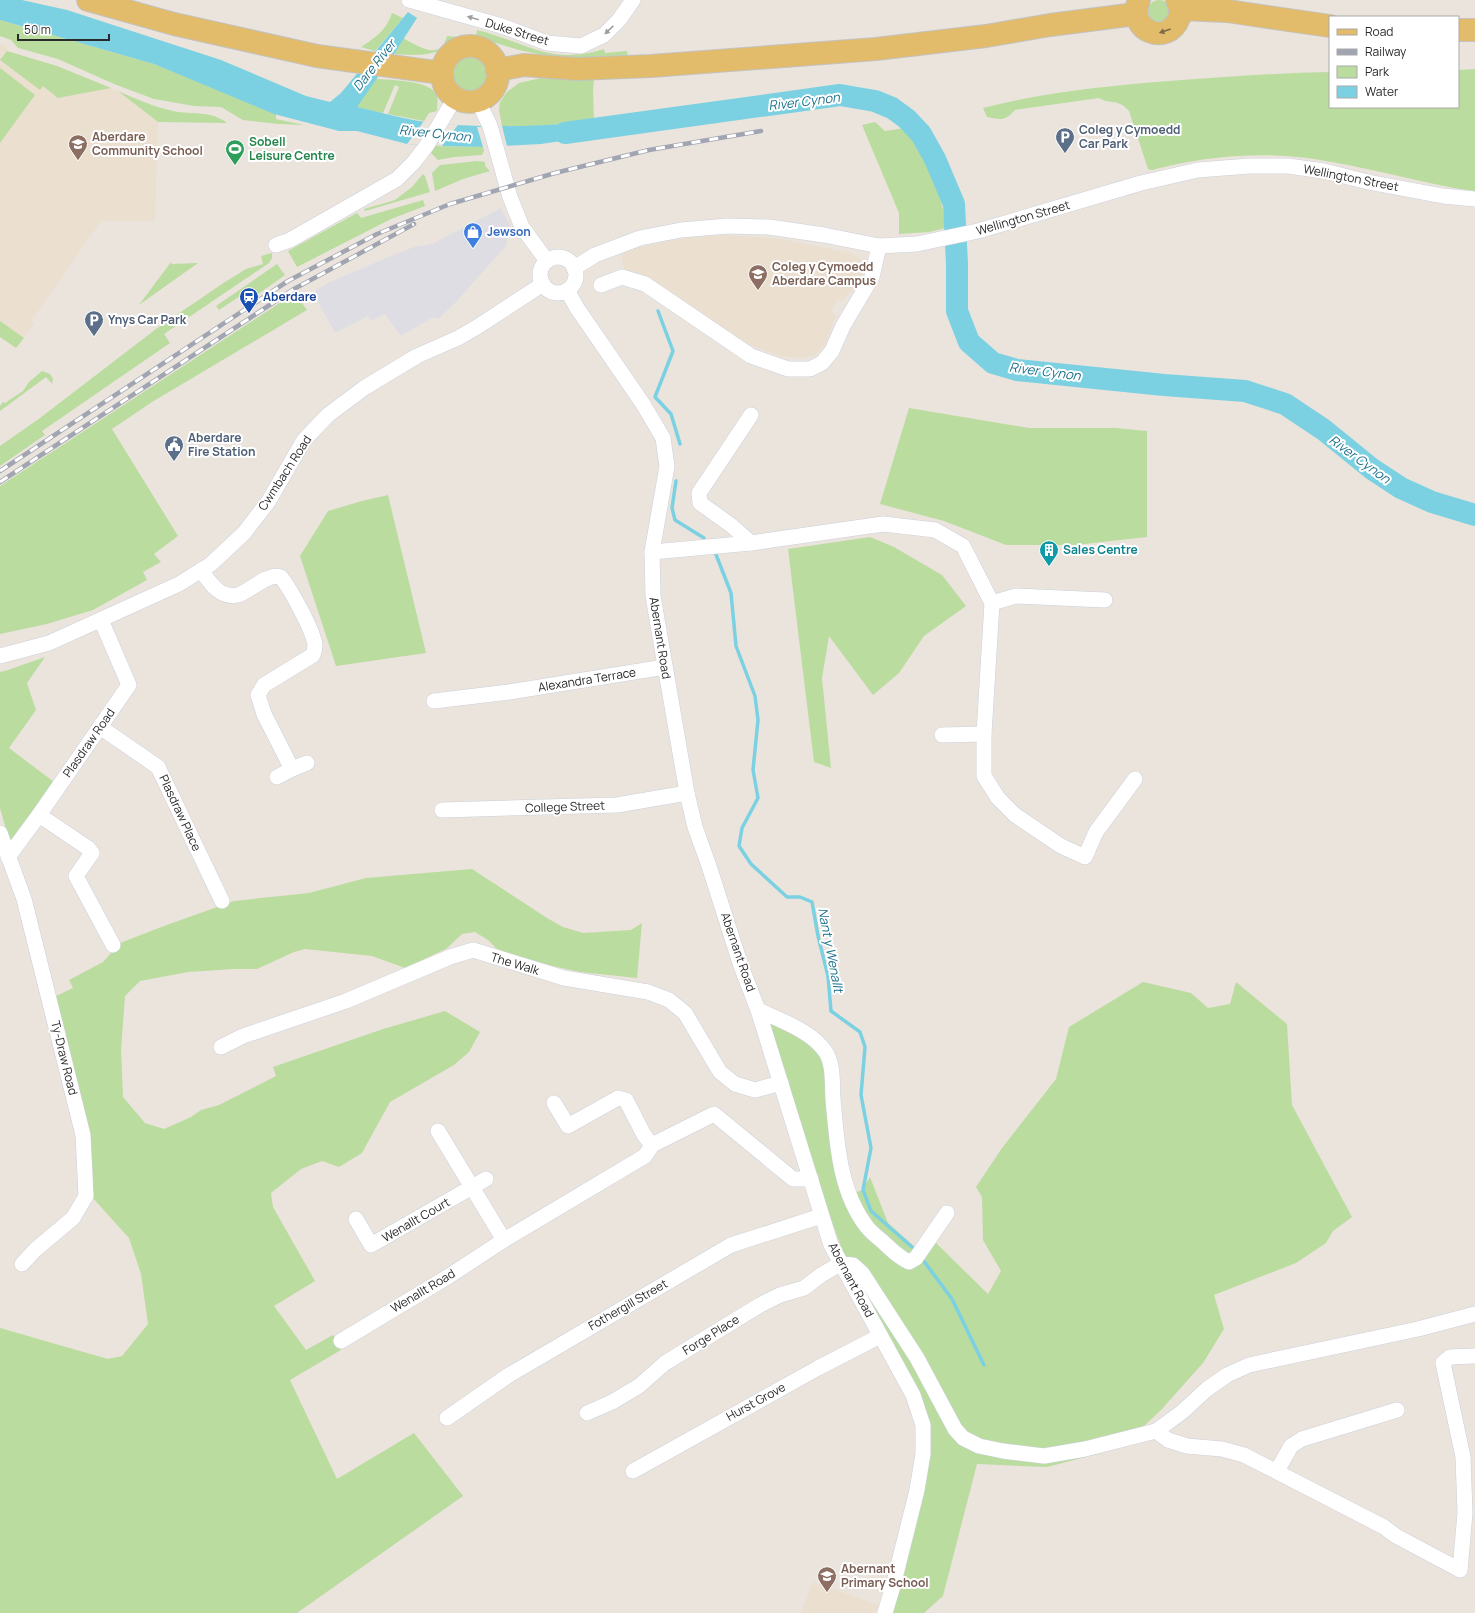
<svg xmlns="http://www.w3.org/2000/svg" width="1475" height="1613" font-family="Manrope,sans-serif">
  <rect width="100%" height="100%" fill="#ebe4dd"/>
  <path fill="#dedde4" d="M501,208L512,229L508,231L506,246L455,303L438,319L433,317L401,336L385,314L371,321L368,316L335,333L316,298L315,291L328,283L386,258L414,247L432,244Z"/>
  <g fill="#ebdfcf">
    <path d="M0,44L7,46V51L57,66L148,104L155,112L158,122L155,221H101L31,321L34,324L16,348L0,337Z"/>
    <path d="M717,235L775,238L852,253L861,260L864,267L861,280L842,301L837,299L831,312L836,315L825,345L814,356L796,358L779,356L743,342L729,330L725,334L624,271L622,256L627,250L677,239Z"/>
    <path d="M813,1582L879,1605L875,1613H801Z"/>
  </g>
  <g fill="#badc9f">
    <circle cx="1159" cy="11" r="11"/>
    <path d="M392,13L403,18L375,51L361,47C376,37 386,31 392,13Z"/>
    <path d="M0,20L154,64L276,114V119L304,125L278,124L243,120L221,107L194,106L154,99L114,84L58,59L18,48L11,40L0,36Z"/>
    <path d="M477,30C526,42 551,66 604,49L605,53L627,51L628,59L553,57L519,50L476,37Z"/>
    <path d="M447,36L468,38C438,53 428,57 394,54L403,38C418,46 441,62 447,36Z"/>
    <path d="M7,51L57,66L111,88L58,98L43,86L40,90L0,60Z"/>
    <circle cx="471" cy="74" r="18"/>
    <path d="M0,68L35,95L0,143Z"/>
    <path d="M1475,69V191L1454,188C1408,179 1361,166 1314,159C1260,151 1204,156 1152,170L1148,169L1129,111C1118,98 1111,105 1099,98L1015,110C1005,121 1002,120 987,117L983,108C1044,92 1107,86 1169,81C1223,77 1276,73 1330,72V107H1458V70Z"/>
    <path d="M541,78L594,80L593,90L594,122L535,126H502L499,110L500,102L507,92L519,83Z"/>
    <path d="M376,79C391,80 424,80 435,92C439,97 437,105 437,111L429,113L424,121L388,114L399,87L395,85L383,113L356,107Z"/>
    <path d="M118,91C136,99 154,107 173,111C192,115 211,110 227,123L158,122Z"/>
    <path d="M875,122L885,131L905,128C927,156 942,192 946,228L929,232L899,234V213L862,125Z"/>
    <path d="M435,146L483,147L484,151L482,155L454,157L438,160L431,153Z"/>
    <path d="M477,161L485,162V166L490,171L463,179L435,191L432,173L440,165Z"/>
    <path d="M423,174L425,176L430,192L365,211L364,209L395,200L412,187Z"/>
    <path d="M423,200L425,206L391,219L297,267L288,251L357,213L361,218Z"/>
    <path d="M272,253V258L269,263L164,334L170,343L42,431L45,435L0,466V446L40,418L156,329L222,284L246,269L263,264L261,256Z"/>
    <path d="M171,262L172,264L198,263L139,305Z"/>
    <path d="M277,264L285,275L254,297L249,290L219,310L216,306Z"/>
    <path d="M295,293L307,310L152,402L112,429L178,536L154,554L161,562L143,572L147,580L93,610L47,624L0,634V486Z"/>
    <path d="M0,321L24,338L16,348L0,337Z"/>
    <path d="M42,371L50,374L53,379L52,384L46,377L0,411V406L3,402L5,403L23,391L29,382Z"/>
    <path d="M909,408L1029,428H1116L1147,431V537L1076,545H1006L944,521L880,504Z"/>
    <path d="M388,495L426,653L336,666L300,556L328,511L362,501Z"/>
    <path d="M870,537L894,547L942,575L966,606L924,636L899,673L873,695L829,636L822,678L831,768L814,762L788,549Z"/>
    <path d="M45,657L27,683L36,710L9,748L54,782L10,843L0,808V672L8,670Z"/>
    <path d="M472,869L547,918L563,927L583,933L631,930L642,923L637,978L580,972L548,965L498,950L488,940L475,932L462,934L446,949L405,968L372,956L305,949L294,952L257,969H234L188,972L140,981L125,996L121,1050L123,1097L145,1123L164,1129L191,1117L201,1110L219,1105L276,1076L273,1067L383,1029L445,1011L480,1032L469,1052L454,1065L390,1102L362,1153L339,1167L322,1161L301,1169L271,1193L273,1207L315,1281L274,1306L306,1350L333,1335L341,1350L290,1380L337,1479L414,1433L463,1496L297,1613H0V1328L108,1359L122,1356L148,1324L141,1274L129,1238L91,1196L54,997L73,988L69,980L103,962L120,943L164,926L234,901L309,893L366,878Z"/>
    <path d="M1143,982L1191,993L1208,1008L1230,1004L1236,982L1287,1024L1292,1105L1352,1217L1333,1231L1326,1243L1296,1263L1214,1295L1224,1329L1203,1363L1161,1410L1145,1425L1101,1453L1047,1467L977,1464L943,1596L924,1613H892L930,1454L856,1278L843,1252L829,1214L769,1021L779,1023L823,1054L847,1196L862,1190L870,1177L888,1223L915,1247L934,1241L988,1294L1001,1271L983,1240L982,1197L976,1187L1002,1148L1056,1079L1069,1027Z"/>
  </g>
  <path fill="#7bd1e2" d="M0,0H22L67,10L221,60L306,96L330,102L341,93L408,12L417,18L394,54L357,107C380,112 403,119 426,122C482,129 537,126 594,122L596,136L541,144L483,147L442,146L407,144L357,131H339L274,114L154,64L0,20Z"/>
  <g fill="#ebe4dd">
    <path d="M424,121L458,125L442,146L407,144Z"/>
    <path d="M502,126L507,146L483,147L477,127Z"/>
  </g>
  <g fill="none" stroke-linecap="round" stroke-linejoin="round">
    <g stroke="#7bd1e2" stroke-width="3.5">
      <path d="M658,311L673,351L655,397L671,414L680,444"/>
      <path d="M676,481L672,508L675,520L704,538"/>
      <path d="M715,552L731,593L736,646L755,696L758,720L753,770L758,798L742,828L739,846L751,864L787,897H800L812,902L818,936L828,976L831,1011L860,1032L865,1047L861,1095L871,1148L863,1190L871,1211L912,1247"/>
      <path d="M923,1260L952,1299L984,1365"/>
    </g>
    <path stroke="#7bd1e2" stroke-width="22" d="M565,133L840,95L875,101L892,108L907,119L921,134L935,159L954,204L957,264V311L969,342L993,363L1017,370L1164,385L1245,391L1285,404L1324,430L1372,469L1401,488L1432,502L1475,515"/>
    <defs>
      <g id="street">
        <path d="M409,0L502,26L547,43L581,46L604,35L619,20L633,0"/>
        <path d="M478,101L490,126L510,197L522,227L547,261"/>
        <path d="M276,245L290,240L397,179L414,162L427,145L455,98"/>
        <circle cx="558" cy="275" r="18"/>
        <path d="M574,268L595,255L640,238L681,230L728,226L769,227L824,235L879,246L917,244L978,231L1141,183L1198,170L1249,166H1288L1324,171L1368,182L1443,196L1475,199"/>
        <path d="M601,285L622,277L645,284L751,356L788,369H810L822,363L832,351L843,326L872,277L879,246"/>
        <path d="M567,290L577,308L643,404L663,438L667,466L652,552L653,596L687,793L695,827L709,866L741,966L758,1010L831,1245L913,1395L923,1425V1454L917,1490L893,1586L885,1613"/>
        <path d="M751,415L699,493L700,503L732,526L751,543"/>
        <path d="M652,552L751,543L883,524L935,530L963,546L992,603L984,734V776L998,798L1015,815L1061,846L1085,857L1096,832L1135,779"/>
        <path d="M201,570C210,583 220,599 238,595C245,593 259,582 266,579C272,577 275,575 281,577C291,590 313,630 315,645C315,648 314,652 313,655L264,685L258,695L264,714L292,769L277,777"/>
        <path d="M992,603L1016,596L1105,600"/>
        <path d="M0,656L49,643L179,584L211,564L244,533L268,502L304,440L328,415L364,388L417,356L458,338L477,327L543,284"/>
        <path d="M434,701L509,692L665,667"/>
        <path d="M100,727L158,767L222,901"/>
        <path d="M942,735L984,734"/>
        <path d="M292,769L307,763"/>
        <path d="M442,810L617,805L687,793"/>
        <path d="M39,815L88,848L92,853L76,876L113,945"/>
        <path d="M0,833L24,899L83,1135L86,1196L73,1218L35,1250L22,1264"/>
        <path d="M8,857L39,815L129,685L101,620"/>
        <path d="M758,1010C780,1020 811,1031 825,1051C834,1064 832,1084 833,1099C837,1142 839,1191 867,1227C871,1232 877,1237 882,1241C891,1249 898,1257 909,1262L916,1258L947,1213"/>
        <path d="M221,1047L243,1036L346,1001L450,957L473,950L564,978L648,992L669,1000L685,1013L720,1072L735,1084L755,1090L781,1083"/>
        <path d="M554,1103L568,1126L618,1098L626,1100L644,1135L652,1145"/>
        <path d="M438,1131L504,1240"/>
        <path d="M652,1145L714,1114L793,1179H811"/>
        <path d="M356,1219L371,1245L486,1179"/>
        <path d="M341,1341L449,1276L504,1240L645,1156L652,1145"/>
        <path d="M587,1413L612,1402L639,1386L665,1363L760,1305L780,1295L804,1288L821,1275L840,1264L853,1265L862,1273L917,1358L955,1429L963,1438L979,1446L1003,1451L1044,1456L1085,1449L1156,1431L1182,1412L1207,1389L1227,1375L1249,1365L1418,1329L1475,1314"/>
        <path d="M447,1418L509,1375L731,1245L821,1216"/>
        <path d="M1156,1431L1168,1440L1187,1446L1222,1449L1244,1455L1384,1527L1396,1536L1460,1570L1465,1513L1463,1457L1443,1363L1450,1357L1475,1356"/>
        <path d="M633,1471L818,1368L880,1336"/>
        <path d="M1277,1471L1291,1446L1302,1439L1397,1410"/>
      </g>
      <g id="primary">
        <path d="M88,0L174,24L317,56L442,73"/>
        <path d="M1139,0C1126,31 1168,47 1179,18C1181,12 1180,6 1177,0"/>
        <path d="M1180,9L1227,11L1330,26"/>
        <path d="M1458,30H1475"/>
        <circle cx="470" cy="74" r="28"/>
        <path d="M497,70L524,65L577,69L651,66L876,49L986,36L1050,25L1136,14"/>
      </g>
    </defs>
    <use href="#street" stroke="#ccd0da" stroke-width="16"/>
    <use href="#primary" stroke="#c3c3c3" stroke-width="24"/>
    <use href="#street" stroke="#fff" stroke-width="15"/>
    <use href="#primary" stroke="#e2bb6b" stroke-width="22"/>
    <defs>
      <g id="rail">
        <path d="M0,471L288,281L377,234L450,204L555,173L649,150L761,131"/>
        <path d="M0,482L294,289L414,224"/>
      </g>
    </defs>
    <use href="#rail" stroke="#a1a5b2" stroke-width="4.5"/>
    <use href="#rail" stroke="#fff" stroke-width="3" stroke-dasharray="9" stroke-linecap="butt"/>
  </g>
  <defs><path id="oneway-solid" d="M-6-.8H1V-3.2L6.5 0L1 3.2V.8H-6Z"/></defs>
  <g fill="#9f9f9f">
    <use href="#oneway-solid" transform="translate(473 18) rotate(-164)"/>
    <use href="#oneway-solid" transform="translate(609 30) rotate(136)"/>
  </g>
  <use fill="#7d6b47" href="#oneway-solid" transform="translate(1165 31) rotate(161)"/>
  <defs>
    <symbol id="parking-pin" viewBox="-11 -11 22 30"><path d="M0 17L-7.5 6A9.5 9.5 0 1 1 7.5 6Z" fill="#5c6f8a" stroke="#fff"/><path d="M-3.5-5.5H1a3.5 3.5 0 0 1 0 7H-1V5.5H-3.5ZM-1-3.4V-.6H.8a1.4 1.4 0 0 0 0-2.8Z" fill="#fff"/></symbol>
    <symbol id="school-pin" viewBox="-11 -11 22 30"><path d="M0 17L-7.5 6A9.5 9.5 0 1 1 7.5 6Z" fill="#8d6e63" stroke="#fff"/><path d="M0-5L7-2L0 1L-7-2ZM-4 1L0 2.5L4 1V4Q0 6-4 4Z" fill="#fff"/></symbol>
    <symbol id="stadium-pin" viewBox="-11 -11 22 30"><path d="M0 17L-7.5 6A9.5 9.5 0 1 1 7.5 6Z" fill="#2e9e5b" stroke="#fff"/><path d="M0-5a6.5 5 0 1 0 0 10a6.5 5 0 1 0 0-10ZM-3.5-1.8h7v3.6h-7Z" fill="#fff"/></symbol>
    <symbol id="shop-pin" viewBox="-11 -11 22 30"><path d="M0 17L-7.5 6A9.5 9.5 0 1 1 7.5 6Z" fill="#3f7fe0" stroke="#fff"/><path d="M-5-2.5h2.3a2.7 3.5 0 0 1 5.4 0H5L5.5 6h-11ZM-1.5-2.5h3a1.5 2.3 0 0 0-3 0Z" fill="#fff"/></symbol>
    <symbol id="university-pin" viewBox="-11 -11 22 30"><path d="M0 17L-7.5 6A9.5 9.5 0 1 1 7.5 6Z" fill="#8d6e63" stroke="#fff"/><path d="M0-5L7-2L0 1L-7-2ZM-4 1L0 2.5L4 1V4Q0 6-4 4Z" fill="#fff"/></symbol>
    <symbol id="station-pin" viewBox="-11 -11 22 30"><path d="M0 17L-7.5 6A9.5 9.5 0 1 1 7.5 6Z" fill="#1a4fb4" stroke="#fff"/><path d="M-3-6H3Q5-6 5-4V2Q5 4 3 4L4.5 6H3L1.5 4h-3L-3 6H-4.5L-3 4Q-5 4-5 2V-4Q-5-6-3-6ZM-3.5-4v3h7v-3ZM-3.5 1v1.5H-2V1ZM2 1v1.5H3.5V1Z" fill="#fff"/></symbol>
    <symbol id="civic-pin" viewBox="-11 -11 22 30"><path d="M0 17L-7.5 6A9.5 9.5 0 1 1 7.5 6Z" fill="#5c6f8a" stroke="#fff"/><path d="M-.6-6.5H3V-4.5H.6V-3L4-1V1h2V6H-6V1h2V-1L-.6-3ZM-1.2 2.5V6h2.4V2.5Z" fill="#fff"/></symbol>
    <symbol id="building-pin" viewBox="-11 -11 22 30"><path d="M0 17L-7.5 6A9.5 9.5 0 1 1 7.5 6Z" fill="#0f9aa8" stroke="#fff"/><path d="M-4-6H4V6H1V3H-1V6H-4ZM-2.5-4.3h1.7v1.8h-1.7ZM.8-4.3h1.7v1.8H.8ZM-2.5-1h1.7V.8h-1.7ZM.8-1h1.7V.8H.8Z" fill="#fff"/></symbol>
  </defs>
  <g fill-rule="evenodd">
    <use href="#parking-pin" x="1054" y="126" width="22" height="30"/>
    <use href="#school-pin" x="67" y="133" width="22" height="30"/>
    <use href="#stadium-pin" x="224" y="138" width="22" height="30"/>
    <use href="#shop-pin" x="462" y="221" width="22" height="30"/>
    <use href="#university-pin" x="747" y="263" width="22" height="30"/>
    <use href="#station-pin" x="238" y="286" width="22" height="30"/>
    <use href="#parking-pin" x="83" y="309" width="22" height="30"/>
    <use href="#civic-pin" x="163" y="434" width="22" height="30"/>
    <use href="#building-pin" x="1038" y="539" width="22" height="30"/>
    <use href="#school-pin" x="816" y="1565" width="22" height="30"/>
  </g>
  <g text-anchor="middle" stroke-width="4" stroke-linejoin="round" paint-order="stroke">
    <g font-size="12" fill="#2a2a2a" stroke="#fff">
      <text transform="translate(517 32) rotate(17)" y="4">Duke Street</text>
      <text transform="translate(1351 178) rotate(11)" y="4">Wellington Street</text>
      <text transform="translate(1023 218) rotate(-16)" y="4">Wellington Street</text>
      <text transform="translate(285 473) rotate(-57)" y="4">Cwmbach Road</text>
      <text transform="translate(660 638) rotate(81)" y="4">Abernant Road</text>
      <text transform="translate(587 680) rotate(-9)" y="4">Alexandra Terrace</text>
      <text transform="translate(89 743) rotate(-55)" y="4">Plasdraw Road</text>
      <text transform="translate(565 807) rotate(-2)" y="4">College Street</text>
      <text transform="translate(180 813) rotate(65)" y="4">Plasdraw Place</text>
      <text transform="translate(738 952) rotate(71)" y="4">Abernant Road</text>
      <text transform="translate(515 964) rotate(17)" y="4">The Walk</text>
      <text transform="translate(64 1058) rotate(76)" y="4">Ty-Draw Road</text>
      <text transform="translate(416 1220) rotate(-30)" y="4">Wenallt Court</text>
      <text transform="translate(851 1280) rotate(62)" y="4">Abernant Road</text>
      <text transform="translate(423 1291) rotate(-31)" y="4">Wenallt Road</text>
      <text transform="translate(628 1305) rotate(-30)" y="4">Fothergill Street</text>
      <text transform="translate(711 1335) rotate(-32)" y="4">Forge Place</text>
      <text transform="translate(756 1402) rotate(-29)" y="4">Hurst Grove</text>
    </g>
    <g font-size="12" font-weight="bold" fill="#4e5e75" stroke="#fff" text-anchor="start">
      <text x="1079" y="134">Coleg y Cymoedd<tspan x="1079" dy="14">Car Park</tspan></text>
      <text x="108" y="324">Ynys Car Park</text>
      <text x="188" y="442">Aberdare<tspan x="188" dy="14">Fire Station</tspan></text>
    </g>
    <g font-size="12" font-weight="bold" fill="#785e54" stroke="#fff" text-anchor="start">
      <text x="92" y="141">Aberdare<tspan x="92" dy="14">Community School</tspan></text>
      <text x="772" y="271">Coleg y Cymoedd<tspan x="772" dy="14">Aberdare Campus</tspan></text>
      <text x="841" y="1573">Abernant<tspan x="841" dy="14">Primary School</tspan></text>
    </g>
    <g font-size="12" font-weight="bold" fill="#27864d" stroke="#fff" text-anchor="start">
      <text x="249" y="146">Sobell<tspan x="249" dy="14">Leisure Centre</tspan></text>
    </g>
    <g font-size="12" font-weight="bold" fill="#366cbe" stroke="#fff" text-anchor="start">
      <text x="487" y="236">Jewson</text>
    </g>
    <g font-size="12" font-weight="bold" fill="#164399" stroke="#fff" text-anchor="start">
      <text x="263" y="301">Aberdare</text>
    </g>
    <g font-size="12" font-weight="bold" fill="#0d838f" stroke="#fff" text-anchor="start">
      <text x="1063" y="554">Sales Centre</text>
    </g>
    <g font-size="13" font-style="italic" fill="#1b718d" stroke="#fff">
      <text transform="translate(374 65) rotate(-52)" y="5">Dare River</text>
      <text transform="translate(804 101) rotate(-7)" y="5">River Cynon</text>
      <text transform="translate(435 133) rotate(6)" y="5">River Cynon</text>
      <text transform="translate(1045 371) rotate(7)" y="5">River Cynon</text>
      <text transform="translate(1360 459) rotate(36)" y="5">River Cynon</text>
      <text transform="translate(831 950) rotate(79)" y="5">Nant y Wenallt</text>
    </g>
  </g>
  <rect x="1329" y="16" width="130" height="92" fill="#ffffff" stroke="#aaaaaa"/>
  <rect x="1337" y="29" width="20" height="6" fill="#e2bb6b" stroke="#aaaaaa"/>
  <text x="1365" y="36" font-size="12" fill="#2a2a2a">Road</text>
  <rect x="1337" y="49" width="20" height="6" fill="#a1a5b2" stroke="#aaaaaa"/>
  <text x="1365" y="56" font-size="12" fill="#2a2a2a">Railway</text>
  <rect x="1337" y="66" width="20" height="12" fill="#badc9f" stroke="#aaaaaa"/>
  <text x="1365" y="76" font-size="12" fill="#2a2a2a">Park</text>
  <rect x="1337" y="86" width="20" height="12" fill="#7bd1e2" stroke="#aaaaaa"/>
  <text x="1365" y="96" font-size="12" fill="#2a2a2a">Water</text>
  <path d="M18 34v6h91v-6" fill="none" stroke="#2a2a2a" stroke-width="2"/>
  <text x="24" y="34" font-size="12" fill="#2a2a2a" stroke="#ffffff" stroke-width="3" paint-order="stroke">50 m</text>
</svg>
